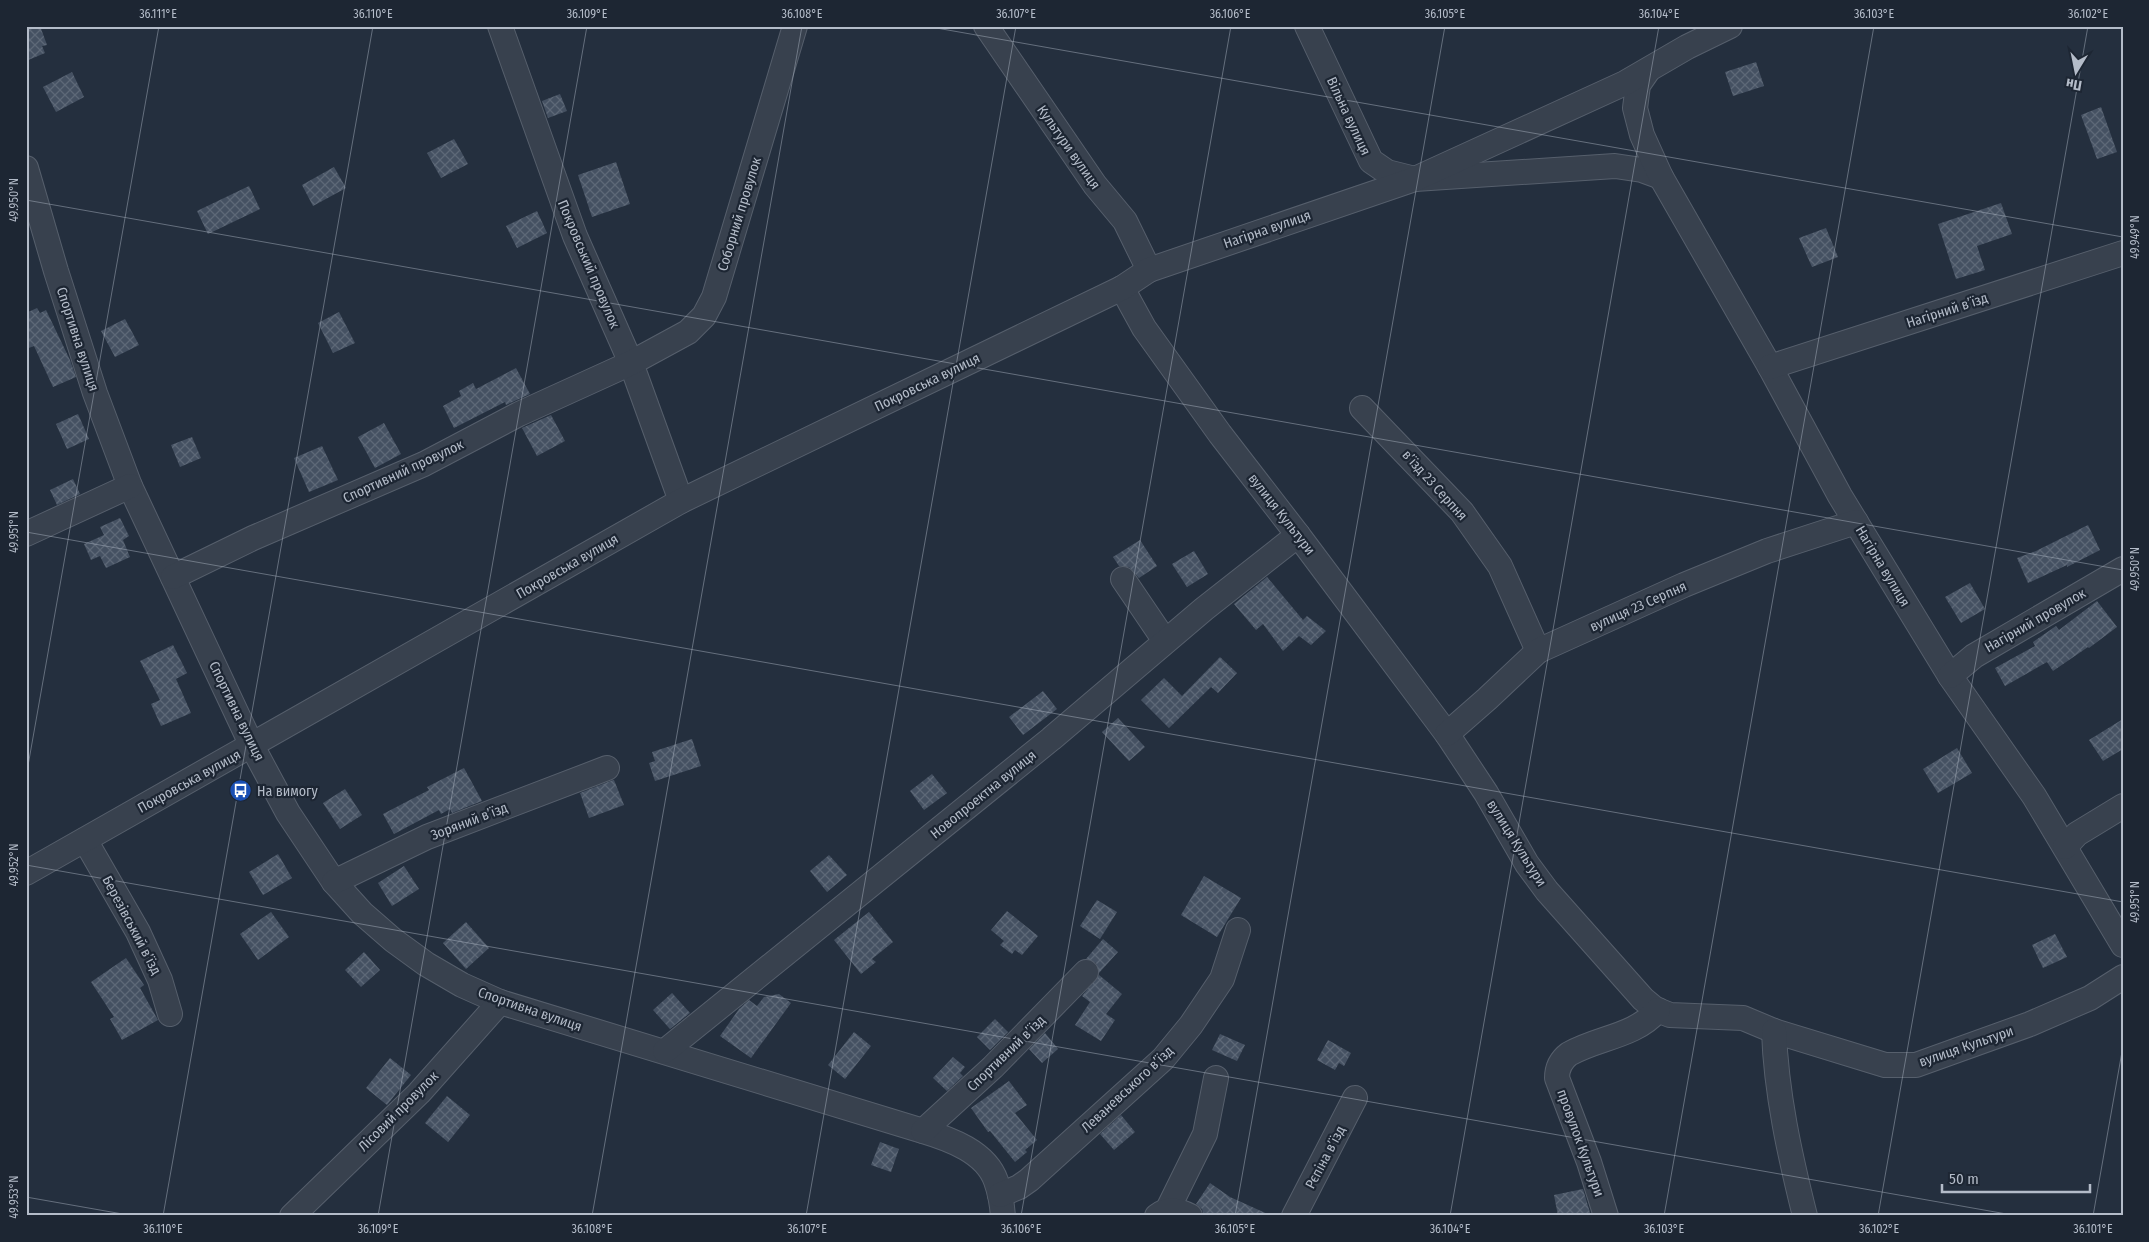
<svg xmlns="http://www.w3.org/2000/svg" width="2149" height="1242" font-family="'Fira Sans Condensed',sans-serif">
  <defs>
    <pattern id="building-cross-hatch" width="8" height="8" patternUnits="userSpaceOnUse" patternTransform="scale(1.25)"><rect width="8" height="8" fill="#455162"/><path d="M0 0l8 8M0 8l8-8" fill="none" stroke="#5d6877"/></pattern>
  </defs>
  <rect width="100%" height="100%" fill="#242f3e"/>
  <g fill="url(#building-cross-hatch)">
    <path d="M26,26H40L47,45L42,46L45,53L26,61Z"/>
    <path d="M1756,62L1764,86L1733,96L1725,72Z"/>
    <path d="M72,72L84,97L56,112L43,87Z"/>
    <path d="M560,94L567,111L548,118L542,101Z"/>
    <path d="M2101,107L2117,152L2097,159L2081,115Z"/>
    <path d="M454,139L468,164L441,178L427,153Z"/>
    <path d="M616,162L630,204L592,217L578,175Z"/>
    <path d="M334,167L346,188L313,206L302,185Z"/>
    <path d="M249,186L260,209L208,234L197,211Z"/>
    <path d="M2001,203L2012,234L1977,246L1985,270L1956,279L1938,224Z"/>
    <path d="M537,211L547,233L517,248L506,226Z"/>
    <path d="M1826,228L1838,257L1812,267L1799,238Z"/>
    <path d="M37,308L40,313L46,310L70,360L76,377L53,387L34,346L26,349V313Z"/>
    <path d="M339,312L355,343L333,353L318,323Z"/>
    <path d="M125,319L139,345L115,357L101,331Z"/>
    <path d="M516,368L530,394L506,405L505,402L454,428L443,406L461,396L459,391L473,383L476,389Z"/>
    <path d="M78,414L89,439L67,449L56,424Z"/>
    <path d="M551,415L565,441L537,456L522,428Z"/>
    <path d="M384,423L401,454L375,468L358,437Z"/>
    <path d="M192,437L201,458L180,467L171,445Z"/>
    <path d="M322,446L338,480L309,492L294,458Z"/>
    <path d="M73,479L80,494L57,505L50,490Z"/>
    <path d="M120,518L129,536L123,540L130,557L106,568L100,556L91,560L84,544L104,535L100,527Z"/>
    <path d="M2088,525L2100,550L2067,567V565L2028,583L2017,558L2036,551Z"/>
    <path d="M1140,540L1157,566L1139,578L1129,567L1119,566L1113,557Z"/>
    <path d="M1194,551L1208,574L1187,587L1172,564Z"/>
    <path d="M1267,577L1303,620L1307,616L1326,631L1311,645L1299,636L1283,651L1263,624L1256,630L1234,604Z"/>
    <path d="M1970,583L1985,609L1961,623L1945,597Z"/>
    <path d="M2097,601L2117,627L2089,648L2088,647L2053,671L2047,662L2005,686L1995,668L2035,646L2033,642L2056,626L2059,630Z"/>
    <path d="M173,645L187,673L176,679L191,713L161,726L151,704L160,700L140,661Z"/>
    <path d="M1220,657L1237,673L1218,693L1211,687L1169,728L1141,700L1164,678L1182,696Z"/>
    <path d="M1043,691L1057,709L1023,735L1009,717Z"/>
    <path d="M1118,718L1145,747L1129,761L1102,732Z"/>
    <path d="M2123,719V749L2103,761L2089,740Z"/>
    <path d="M692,739L701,766L655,781L649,763L655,761L652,752Z"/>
    <path d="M1957,748L1972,773L1938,793L1923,769Z"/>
    <path d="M464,768L482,801L452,813L450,809L441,814L439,810L394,834L383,814L429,790L427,787Z"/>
    <path d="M932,774L947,793L924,810L910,791Z"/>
    <path d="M613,780H614L624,805L589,818L580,793Z"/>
    <path d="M345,789L362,815L340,829L323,803Z"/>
    <path d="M278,854L292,878L263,895L249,872Z"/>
    <path d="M829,855L847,875L827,892L810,871Z"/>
    <path d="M404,866L419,889L392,906L378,883Z"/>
    <path d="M1204,876L1241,898L1217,937L1181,915Z"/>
    <path d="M1097,900L1117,912L1100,939L1080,926Z"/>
    <path d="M1007,911L1038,936L1022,955L1015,950L1012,954L1000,945L1004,941L991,930Z"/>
    <path d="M271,912L289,937L258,960L240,934Z"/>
    <path d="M869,912L893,942L872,959L876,962L861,974L834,940Z"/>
    <path d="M466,922L489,948L466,969L443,943Z"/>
    <path d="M2055,934L2067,957L2043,968L2032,945Z"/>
    <path d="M1103,939L1118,952L1099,973L1096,963L1086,959Z"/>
    <path d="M364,952L380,970L361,987L345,970Z"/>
    <path d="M126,958L144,985L140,988L158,1020L122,1040L110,1019L114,1017L91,982Z"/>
    <path d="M1099,975L1122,994L1106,1014L1115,1020L1101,1041L1075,1025L1090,1002L1082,996Z"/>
    <path d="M672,993L690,1013L670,1029L653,1010Z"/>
    <path d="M779,994L791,1003L751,1058L720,1036L739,1009L749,1000L757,1006L764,997Z"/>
    <path d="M995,1019L1008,1032L990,1050L977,1037Z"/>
    <path d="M854,1032L871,1046L845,1079L828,1065Z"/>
    <path d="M1045,1033L1058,1049L1042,1063L1029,1049Z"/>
    <path d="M1220,1034L1245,1045L1237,1061L1212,1050Z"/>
    <path d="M1328,1040L1351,1053L1344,1066L1339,1063L1335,1070L1317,1060Z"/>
    <path d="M953,1057L965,1067L960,1073L963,1076L947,1091L933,1078Z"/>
    <path d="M390,1058L411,1075L387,1105L366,1088Z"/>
    <path d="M1009,1081L1027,1105L1015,1113L1037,1140L1025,1150L1027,1152L1015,1162L990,1131L988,1132L971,1108Z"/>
    <path d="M447,1096L470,1115L448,1142L425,1123Z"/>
    <path d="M1121,1115L1135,1132L1114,1150L1100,1134Z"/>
    <path d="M880,1142L899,1149L891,1172L871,1165Z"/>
    <path d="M1210,1183L1230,1197L1272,1216H1204L1202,1209L1196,1204Z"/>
    <path d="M1583,1189L1591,1216H1558L1554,1195Z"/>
  </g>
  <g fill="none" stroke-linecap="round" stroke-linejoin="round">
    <defs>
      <g id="minor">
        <path d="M500,26L575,236L631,363L681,501"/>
        <path d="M986,26L1095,185L1125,221L1149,270"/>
        <path d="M1307,26L1371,161L1387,172L1415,179L1615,166L1642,170L1661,177"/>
        <path d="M1647,72L1638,85L1635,108L1642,135L1661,177L1770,367L1840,496L1950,676L2034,796L2123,945"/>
        <path d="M26,168L56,271L95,393L130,486L252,746L288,813L334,882L362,913L393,940L426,964L462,985L500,1002L923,1131C950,1139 986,1152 996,1181C1000,1192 1002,1204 1003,1216"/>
        <path d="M1122,288L1144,328L1220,434L1298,535L1447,734L1486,793L1527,864L1547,891L1643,999L1655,1009L1670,1015L1743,1018L1774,1031L1885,1065H1916L2030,1024L2090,998L2123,977"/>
        <path d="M1770,367L2123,253"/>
        <path d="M1362,408L1462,512L1500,566L1538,651"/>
        <path d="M26,534L130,486"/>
        <path d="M173,577L253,538L424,464L519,414L631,363L688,332L704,316L714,297L795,26"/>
        <path d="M1123,579L1165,641"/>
        <path d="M1950,676L1974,656L2123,569"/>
        <path d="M1447,734L1487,699L1538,651L1684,585L1767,551L1856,522"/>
        <path d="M85,840L138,932L160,980L170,1014"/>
        <path d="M2065,847L2077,834L2123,806"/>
        <path d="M26,873L681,501L1122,288L1149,270L1415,179L1625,83L1687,47L1730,26"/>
        <path d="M334,882L427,837L607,768"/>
        <path d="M1774,1031C1776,1093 1790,1156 1805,1216"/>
        <path d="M665,1051L1051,739L1204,609L1298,535"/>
        <path d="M923,1131L993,1067L1086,972"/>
        <path d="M1000,1195L1019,1187L1029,1180L1163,1059L1191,1025L1222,979L1238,930"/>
        <path d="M1167,1211L1205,1134L1216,1078"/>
        <path d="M292,1216L419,1093L500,1002"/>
        <path d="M1157,1216C1168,1207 1179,1210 1190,1216"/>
        <path d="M1294,1216L1355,1098"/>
        <path d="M1606,1216L1589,1162L1557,1078C1557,1068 1561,1060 1569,1054C1599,1037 1634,1037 1658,1010"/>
      </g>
    </defs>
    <use href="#minor" stroke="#565f6c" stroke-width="26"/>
    <use href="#minor" stroke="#38414e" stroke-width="24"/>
  </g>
  <path fill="none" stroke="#b4bcc9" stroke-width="1" stroke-opacity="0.45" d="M925,26L2123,237M26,200L2123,570M26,532L2123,902M26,777L159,26M26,865L2018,1216M26,1197L134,1216M163,1216L373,26M378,1216L587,26M592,1216L802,26M806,1216L1016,26M1021,1216L1231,26M1235,1216L1445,26M1450,1216L1659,26M1664,1216L1874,26M1878,1216L2088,26M2093,1216L2123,1046"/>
  <defs>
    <symbol id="bus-disc" viewBox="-11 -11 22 22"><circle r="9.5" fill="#1a4fb4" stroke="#1d2633"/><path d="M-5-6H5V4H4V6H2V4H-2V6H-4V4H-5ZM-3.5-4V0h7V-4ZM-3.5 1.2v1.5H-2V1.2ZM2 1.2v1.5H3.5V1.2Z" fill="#fff"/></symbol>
  </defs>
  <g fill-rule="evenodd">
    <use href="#bus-disc" x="228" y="778" width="25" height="25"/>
  </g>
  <g text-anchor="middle" stroke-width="4.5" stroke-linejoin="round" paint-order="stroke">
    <g font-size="14" fill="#b4bcc9" stroke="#1d2633">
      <text transform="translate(1349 116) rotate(65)" y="5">Вільна вулиця</text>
      <text transform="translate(1069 147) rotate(55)" y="5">Культури вулиця</text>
      <text transform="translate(739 214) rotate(-73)" y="5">Соборний провулок</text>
      <text transform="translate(1267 229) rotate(-19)" y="5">Нагірна вулиця</text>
      <text transform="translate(589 264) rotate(67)" y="5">Покровський провулок</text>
      <text transform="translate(1947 310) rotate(-18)" y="5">Нагірний в’їзд</text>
      <text transform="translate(78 339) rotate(72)" y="5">Спортивна вулиця</text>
      <text transform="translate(927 382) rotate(-26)" y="5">Покровська вулиця</text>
      <text transform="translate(403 471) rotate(-25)" y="5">Спортивний провулок</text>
      <text transform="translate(1435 485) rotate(48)" y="5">в’їзд 23 Серпня</text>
      <text transform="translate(1282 514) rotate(52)" y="5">вулиця Культури</text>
      <text transform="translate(567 566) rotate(-30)" y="5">Покровська вулиця</text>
      <text transform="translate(1883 566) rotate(59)" y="5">Нагірна вулиця</text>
      <text transform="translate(1638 606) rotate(-24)" y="5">вулиця 23 Серпня</text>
      <text transform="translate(2035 620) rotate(-30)" y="5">Нагірний провулок</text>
      <text transform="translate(237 711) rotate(64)" y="5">Спортивна вулиця</text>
      <text transform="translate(189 781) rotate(-29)" y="5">Покровська вулиця</text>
      <text transform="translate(983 794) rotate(-39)" y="5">Новопроектна вулиця</text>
      <text transform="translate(469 821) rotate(-21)" y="5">Зоряний в’їзд</text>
      <text transform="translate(1517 843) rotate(58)" y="5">вулиця Культури</text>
      <text transform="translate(132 925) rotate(62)" y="5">Березівський в’їзд</text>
      <text transform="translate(530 1009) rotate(19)" y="5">Спортивна вулиця</text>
      <text transform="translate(1966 1046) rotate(-19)" y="5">вулиця Культури</text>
      <text transform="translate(1006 1053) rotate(-44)" y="5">Спортивний в’їзд</text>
      <text transform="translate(1127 1089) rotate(-43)" y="5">Леваневського в’їзд</text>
      <text transform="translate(398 1111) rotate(-45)" y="5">Лісовий провулок</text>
      <text transform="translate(1581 1143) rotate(70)" y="5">провулок Культури</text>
      <text transform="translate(1325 1157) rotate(-62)" y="5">Рєпіна в’їзд</text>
    </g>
    <g font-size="14" fill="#b4bcc9" stroke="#1d2633" text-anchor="start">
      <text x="257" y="796">На вимогу</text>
    </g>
  </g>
  <rect width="2149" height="1242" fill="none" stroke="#1d2633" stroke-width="55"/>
  <g transform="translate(2076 72) rotate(190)" stroke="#1d2633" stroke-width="4" paint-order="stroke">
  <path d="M0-4L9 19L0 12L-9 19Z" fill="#b4bcc9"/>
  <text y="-8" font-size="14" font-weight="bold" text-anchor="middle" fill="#b4bcc9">Пн</text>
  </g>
  <path d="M1942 1184v8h148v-8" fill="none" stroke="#b4bcc9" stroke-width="2.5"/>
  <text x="1949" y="1184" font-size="15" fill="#b4bcc9" stroke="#1d2633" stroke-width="4" paint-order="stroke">50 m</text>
  <rect x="28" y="28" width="2094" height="1186" fill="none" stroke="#b4bcc9" stroke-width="2"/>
  <g font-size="12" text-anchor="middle" fill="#b4bcc9">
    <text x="158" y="18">36.111°E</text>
    <text x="373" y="18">36.110°E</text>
    <text x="587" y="18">36.109°E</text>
    <text x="802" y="18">36.108°E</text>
    <text x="1016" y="18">36.107°E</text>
    <text x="1230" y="18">36.106°E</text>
    <text x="1445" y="18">36.105°E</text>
    <text x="1659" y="18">36.104°E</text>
    <text x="1874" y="18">36.103°E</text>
    <text x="2088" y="18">36.102°E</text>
    <text transform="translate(14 200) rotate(-90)" y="4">49.950°N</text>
    <text transform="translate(2135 237) rotate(-90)" y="4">49.949°N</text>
    <text transform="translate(14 532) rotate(-90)" y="4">49.951°N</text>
    <text transform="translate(2135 569) rotate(-90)" y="4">49.950°N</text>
    <text transform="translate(14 865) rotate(-90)" y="4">49.952°N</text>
    <text transform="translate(2135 902) rotate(-90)" y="4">49.951°N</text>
    <text transform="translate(14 1197) rotate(-90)" y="4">49.953°N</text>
    <text x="163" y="1233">36.110°E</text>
    <text x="378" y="1233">36.109°E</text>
    <text x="592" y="1233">36.108°E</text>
    <text x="807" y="1233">36.107°E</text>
    <text x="1021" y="1233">36.106°E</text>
    <text x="1235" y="1233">36.105°E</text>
    <text x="1450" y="1233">36.104°E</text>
    <text x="1664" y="1233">36.103°E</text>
    <text x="1879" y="1233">36.102°E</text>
    <text x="2093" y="1233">36.101°E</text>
  </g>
</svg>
